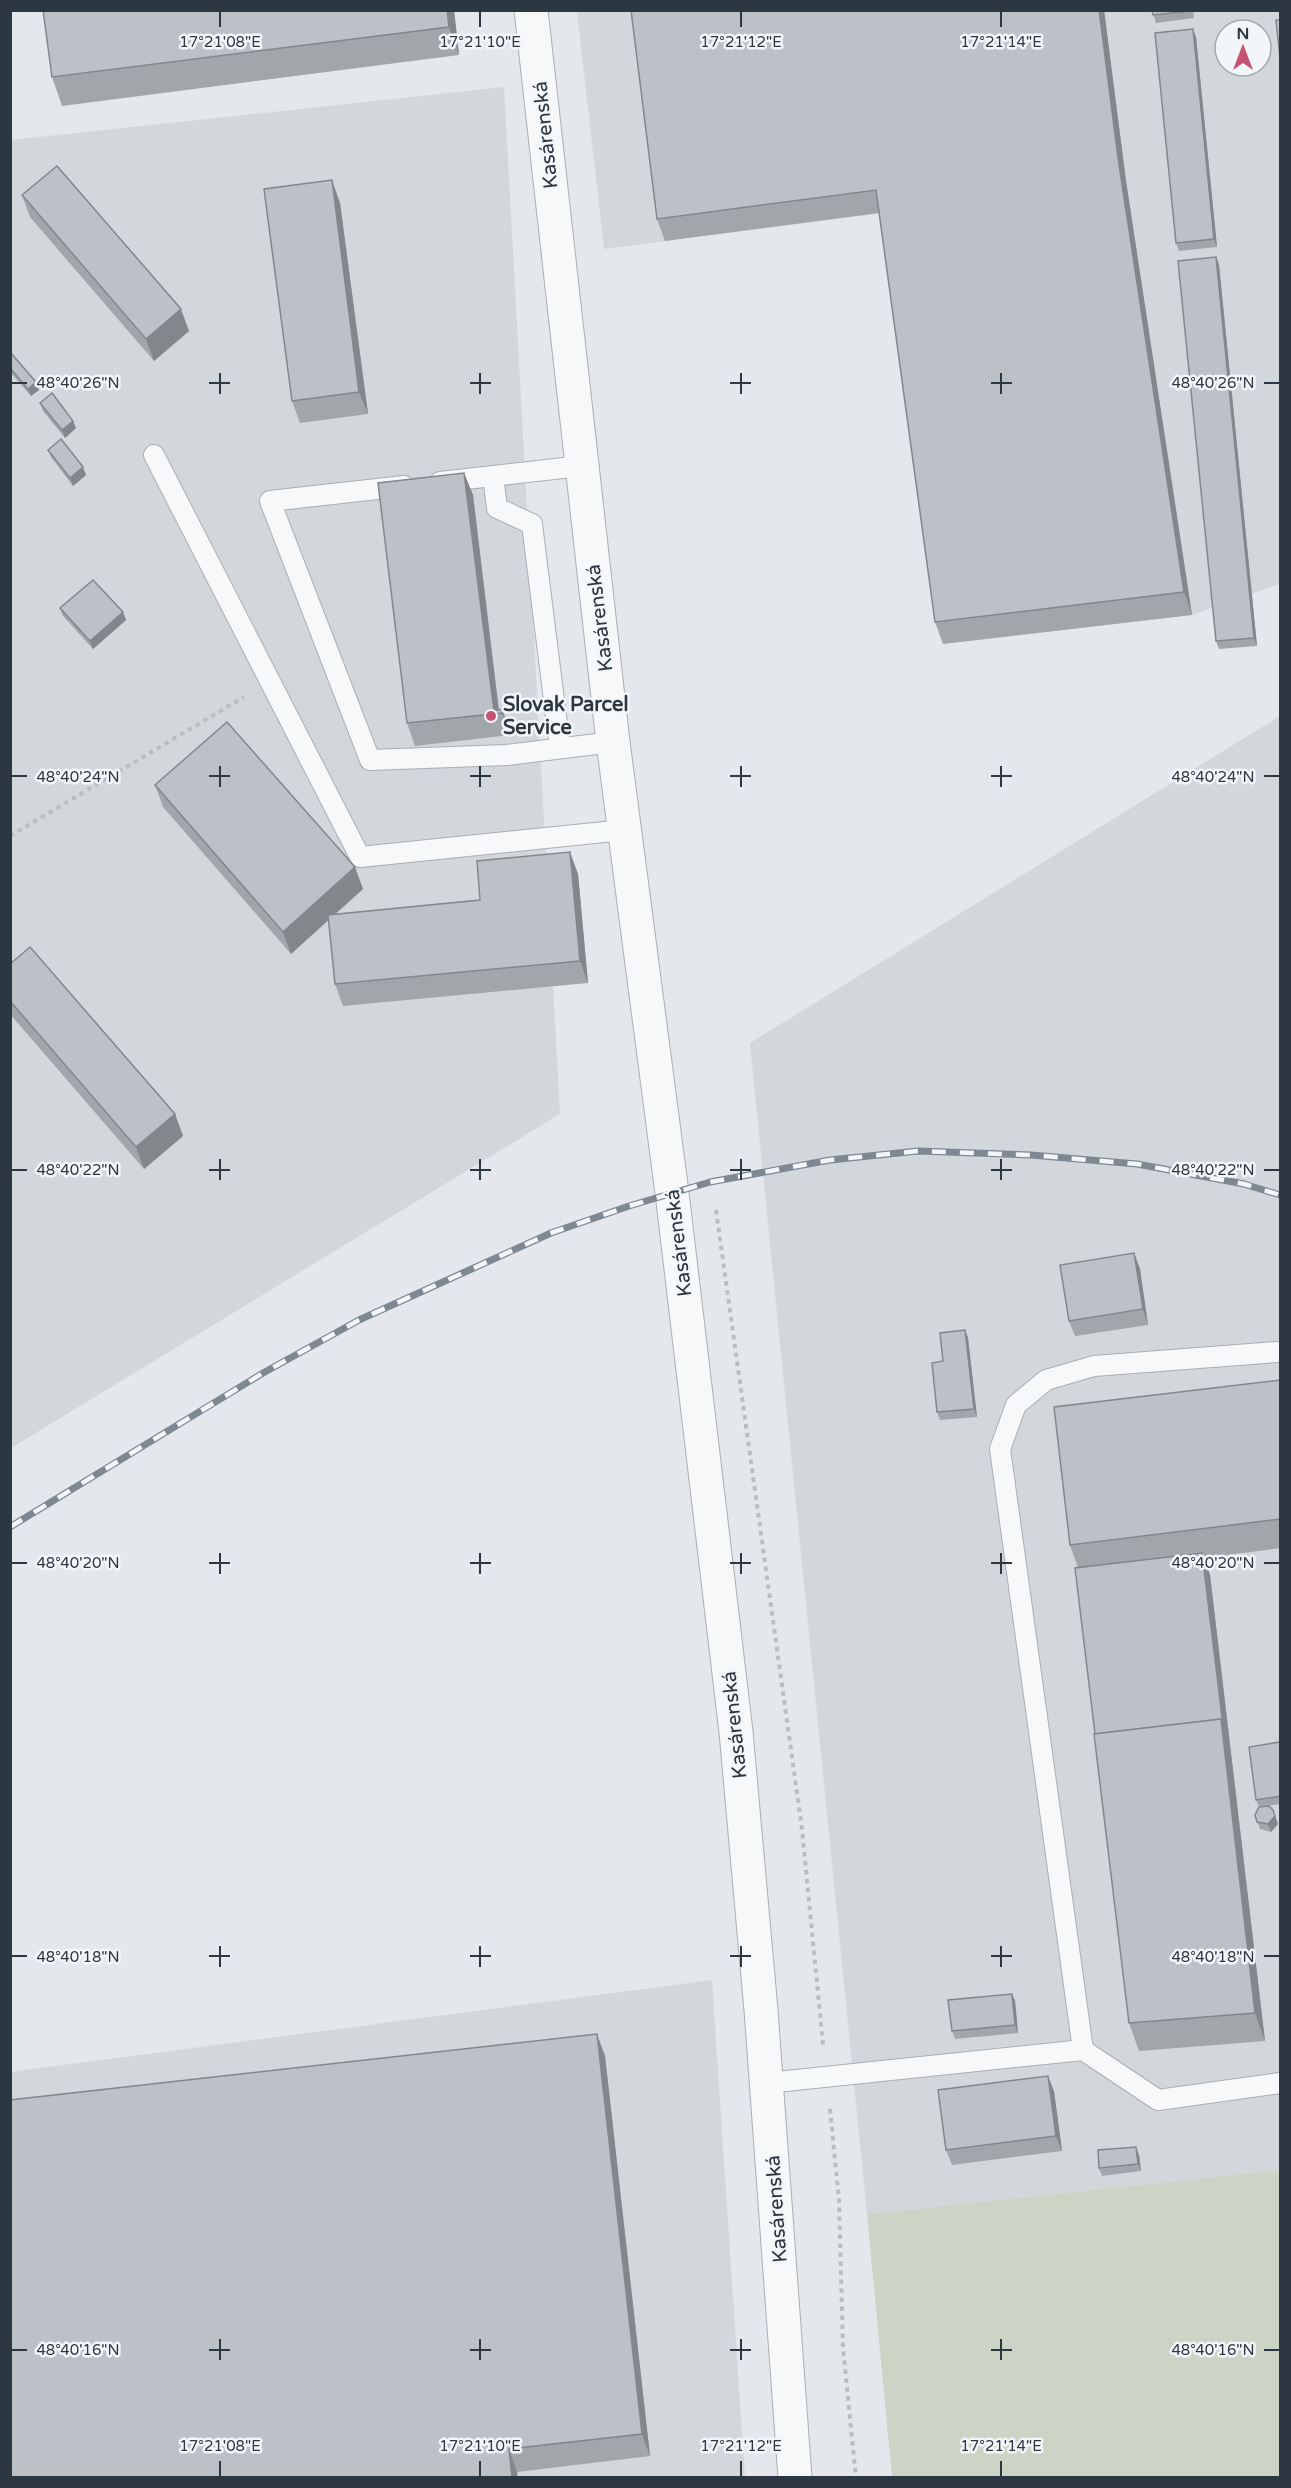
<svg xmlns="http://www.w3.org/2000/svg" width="1291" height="2488" font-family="'Varela Round',sans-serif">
  <rect width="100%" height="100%" fill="#e4e7eb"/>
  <g fill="#d2d7dc" fill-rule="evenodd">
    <path d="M577,11H1280V584L1192,615L943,644L884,213L604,249ZM1225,30H1261V66H1225Z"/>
    <path d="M504,87L560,1114L11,1448V140Z"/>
    <path d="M1280,716V2170L867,2214L750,1043Z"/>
    <path d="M712,1980L745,2477H11L10,2072Z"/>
  </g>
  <path fill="#cbd4c5" d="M1280,2170V2477H892L867,2214Z"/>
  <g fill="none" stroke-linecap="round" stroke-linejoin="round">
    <defs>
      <g id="service">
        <path d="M154,455L360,857L624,830"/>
        <path d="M493,476L497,508L532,524L560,748"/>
        <path d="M440,482L581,466"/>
        <path d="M404,486L270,501L370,760L507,755L613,742"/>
        <path d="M1083,2050L1000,1449L1016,1405L1046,1380L1094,1366L1277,1352"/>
        <path d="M767,2083L1083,2050L1158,2100L1280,2083"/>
      </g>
      <path id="minor" d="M531,10L613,742L672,1193L736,1732L761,2010L795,2478"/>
    </defs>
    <use href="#service" stroke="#a9afb5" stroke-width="22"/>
    <use href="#minor" stroke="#a9afb5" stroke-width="35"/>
    <g stroke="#b9bec2" stroke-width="4" stroke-dasharray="4.5 4.5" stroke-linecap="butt">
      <path d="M10,836L244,697"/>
      <path d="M716,1210L802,1829L823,2045"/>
      <path d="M830,2109L839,2200L843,2348L856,2478"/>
    </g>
    <use href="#service" stroke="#f6f8f9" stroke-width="20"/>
    <use href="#minor" stroke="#f6f8f9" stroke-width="33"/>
    <defs>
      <path id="rail" d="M10,1527L263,1373L359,1320L551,1233L629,1206L710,1182L830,1160L918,1151L1031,1155L1137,1164L1244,1184L1280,1195"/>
    </defs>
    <use href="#rail" stroke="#7e8893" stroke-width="7"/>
    <use href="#rail" stroke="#f3f6f8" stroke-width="4.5" stroke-dasharray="14" stroke-linecap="butt"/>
  </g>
  <g fill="#a1a6ab">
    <path d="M454,10L459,55L62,106L52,77Z"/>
    <path d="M631,10H1104L1126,181L1192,615L943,644L935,622L879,213L665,241L657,219Z"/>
    <path d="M1152,10H1193L1194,18L1156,23Z"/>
    <path d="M1196,37L1217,247L1179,251L1176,243Z"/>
    <path d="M22,195L189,331L154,361L30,217Z"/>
    <path d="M340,203L368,414L300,423L292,401Z"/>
    <path d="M1216,257L1219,265L1257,646L1219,649L1216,641Z"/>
    <path d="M10,352L39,390L31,396L10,372Z"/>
    <path d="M40,403L76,428L65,438L43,411Z"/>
    <path d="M48,450L86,475L73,486L51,457Z"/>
    <path d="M464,473L473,495L499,710L502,709L510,731V735L415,746L407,723Z"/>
    <path d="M60,608L123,612L126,620L93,649L63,616Z"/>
    <path d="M155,785L363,889L335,914L480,900L578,874L588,983L343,1006L335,984L328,920L291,954L163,807Z"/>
    <path d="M10,964L175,1114L183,1136L144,1169L10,1014Z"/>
    <path d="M1134,1253L1140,1269L1148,1325L1075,1336L1069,1321Z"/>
    <path d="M965,1330L968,1338L977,1417L940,1420L937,1412L943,1361Z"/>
    <path d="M1281,1380V1548L1204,1558L1210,1575L1265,2041L1139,2051L1129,2023L1078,1568L1070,1545Z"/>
    <path d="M1281,1744V1804L1267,1806L1273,1810L1278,1824L1271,1832L1260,1829L1255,1815L1259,1807L1256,1800Z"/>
    <path d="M1012,1994L1015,2001L1018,2033L955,2039L952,2031Z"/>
    <path d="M605,2056L650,2456L517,2472L10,2478Z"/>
    <path d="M1054,2091L1062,2151L952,2165L946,2150Z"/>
    <path d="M1139,2155L1141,2171L1102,2176L1099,2168Z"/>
  </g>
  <g fill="#83878b">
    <path d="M447,10H454L459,55L449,27Z"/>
    <path d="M1099,10H1104L1126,181L1192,615L1184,592L1118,158Z"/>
    <path d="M1193,29L1196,37L1217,247L1214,239Z"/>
    <path d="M332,180L340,203L368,414L359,392Z"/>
    <path d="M1216,257L1219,265L1257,646L1254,638Z"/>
    <path d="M181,309L189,331L154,361L146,339Z"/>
    <path d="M36,382L39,390L31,396L28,389Z"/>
    <path d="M73,421L76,428L65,438L62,430Z"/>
    <path d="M83,467L86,475L73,486L70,478Z"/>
    <path d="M464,473L473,495L499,713L494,711Z"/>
    <path d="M123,612L126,620L93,649L90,641Z"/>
    <path d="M502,709L510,731V735L502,713Z"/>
    <path d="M570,852L578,874L588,983L580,961Z"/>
    <path d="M355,867L363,889L291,954L283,932Z"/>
    <path d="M175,1114L183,1136L144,1169L136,1147Z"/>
    <path d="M1134,1253L1140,1269L1148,1325L1143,1309Z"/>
    <path d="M965,1330L968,1338L977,1417L974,1409Z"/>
    <path d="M1202,1553L1210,1575L1265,2041L1255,2013Z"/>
    <path d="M1273,1810L1278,1824L1271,1832L1268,1824Z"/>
    <path d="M1012,1994L1015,2001L1018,2033L1015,2025Z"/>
    <path d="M597,2034L605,2056L650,2456L642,2434Z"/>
    <path d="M1048,2076L1054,2091L1062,2151L1056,2136Z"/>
    <path d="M1136,2147L1139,2155L1141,2171L1138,2164Z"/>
    <path d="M509,2449L517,2472L518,2478H512Z"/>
  </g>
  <g fill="#bbc1c7" stroke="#83878b" stroke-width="1.5">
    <path d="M43,10H447L449,27L52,77Z"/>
    <path d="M631,10H1099L1118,158L1184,592L935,622L876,190L657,219Z"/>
    <path d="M1152,10H1191V11L1153,15Z"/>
    <path d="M1276,20H1281V68Z"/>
    <path d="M1193,29L1214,239L1176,243L1155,33Z"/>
    <path d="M57,166L181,309L146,339L22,195Z"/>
    <path d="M332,180L359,392L292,401L264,189Z"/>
    <path d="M1216,257L1254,638L1216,641L1178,261Z"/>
    <path d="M10,352L36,382L28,389L10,368Z"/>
    <path d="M52,393L73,421L62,430L40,403Z"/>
    <path d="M61,439L83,467L70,478L48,450Z"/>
    <path d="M464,473L494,711L502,709V713L407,723L378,483Z"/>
    <path d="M93,580L123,612L90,641L60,608Z"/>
    <path d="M227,722L355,867L283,932L155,785Z"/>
    <path d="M570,852L580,961L335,984L328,915L480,900L477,861Z"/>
    <path d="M30,947L175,1114L136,1147L10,1001V964Z"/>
    <path d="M1134,1253L1143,1309L1069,1321L1060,1265Z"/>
    <path d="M965,1330L974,1409L937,1412L932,1363L943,1361L940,1333Z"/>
    <path d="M1281,1380V1519L1070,1545L1054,1407Z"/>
    <path d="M1202,1553L1223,1725L1221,1719L1095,1734L1075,1568Z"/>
    <path d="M1221,1719L1255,2013L1129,2023L1094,1734Z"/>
    <path d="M1280,1742L1281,1796L1256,1800L1249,1747Z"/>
    <path d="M1269,1806L1273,1810L1275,1816L1268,1824L1257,1822L1255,1815L1259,1807Z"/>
    <path d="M1012,1994L1015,2025L952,2031L948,2000Z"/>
    <path d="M597,2034L642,2434L509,2449L512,2478H10V2100Z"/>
    <path d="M1048,2076L1056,2136L946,2150L938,2090Z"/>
    <path d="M1136,2147L1138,2164L1099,2168L1098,2150Z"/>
  </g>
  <path fill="none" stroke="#2c3742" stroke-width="2" d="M220,12V27M480,12V27M741,12V27M1001,12V27M220,373V394M480,373V394M741,373V394M1001,373V394M12,383H27M209,383H230M470,383H491M730,383H751M991,383H1012M1264,383H1279M220,766V787M480,766V787M741,766V787M1001,766V787M12,776H27M209,776H230M470,776H491M730,776H751M991,776H1012M1264,776H1279M220,1159V1180M480,1159V1180M741,1159V1180M1001,1159V1180M12,1170H27M209,1170H230M470,1170H491M730,1170H751M991,1170H1012M1264,1170H1279M220,1553V1574M480,1553V1574M741,1553V1574M1001,1553V1574M12,1563H27M209,1563H230M470,1563H491M730,1563H751M991,1563H1012M1264,1563H1279M220,1946V1967M480,1946V1967M741,1946V1967M1001,1946V1967M12,1956H27M209,1956H230M470,1956H491M730,1956H751M991,1956H1012M1264,1956H1279M220,2339V2360M480,2339V2360M741,2339V2360M1001,2339V2360M12,2350H27M209,2350H230M470,2350H491M730,2350H751M991,2350H1012M1264,2350H1279M220,2461V2476M480,2461V2476M741,2461V2476M1001,2461V2476"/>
  <circle fill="#c55371" stroke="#f3f6f8" stroke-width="2" cx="491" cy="716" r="6"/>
  <g text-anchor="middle" stroke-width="5" stroke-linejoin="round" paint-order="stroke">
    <g font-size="20" fill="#2c3742" stroke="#f3f6f8">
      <text transform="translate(545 135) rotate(-96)" y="7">Kasárenská</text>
      <text transform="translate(599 618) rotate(-97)" y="7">Kasárenská</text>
      <text transform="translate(678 1243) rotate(-97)" y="7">Kasárenská</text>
      <text transform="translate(734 1725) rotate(-96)" y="7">Kasárenská</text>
      <text transform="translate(776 2209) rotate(-94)" y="7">Kasárenská</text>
    </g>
    <g font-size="20" font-weight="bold" fill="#2c3742" stroke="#f3f6f8" text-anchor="start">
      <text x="503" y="711">Slovak Parcel<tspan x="503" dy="23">Service</tspan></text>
    </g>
  </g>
  <g font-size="15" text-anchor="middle" fill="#2c3742" stroke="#f3f6f8" stroke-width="5" stroke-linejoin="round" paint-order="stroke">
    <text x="220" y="47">17°21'08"E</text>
    <text x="480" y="47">17°21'10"E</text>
    <text x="741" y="47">17°21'12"E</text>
    <text x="1001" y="47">17°21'14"E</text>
    <text x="78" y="388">48°40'26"N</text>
    <text x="1213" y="388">48°40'26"N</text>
    <text x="78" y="782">48°40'24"N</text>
    <text x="1213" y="782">48°40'24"N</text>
    <text x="78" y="1175">48°40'22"N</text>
    <text x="1213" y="1175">48°40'22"N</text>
    <text x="78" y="1568">48°40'20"N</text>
    <text x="1213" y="1568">48°40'20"N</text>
    <text x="78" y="1962">48°40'18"N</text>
    <text x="1213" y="1962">48°40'18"N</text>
    <text x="78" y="2355">48°40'16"N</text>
    <text x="1213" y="2355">48°40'16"N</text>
    <text x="220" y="2451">17°21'08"E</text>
    <text x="480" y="2451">17°21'10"E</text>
    <text x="741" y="2451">17°21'12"E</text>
    <text x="1001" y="2451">17°21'14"E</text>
  </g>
  <rect width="1291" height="2488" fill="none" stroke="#2c3742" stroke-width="24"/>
  <g transform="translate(1243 48)"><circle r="28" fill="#f3f6f8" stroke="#a3aaaf" stroke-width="1.5"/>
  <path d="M0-4.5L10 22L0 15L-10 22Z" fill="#c55371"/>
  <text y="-9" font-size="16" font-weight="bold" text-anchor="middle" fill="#2c3742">N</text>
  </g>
</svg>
